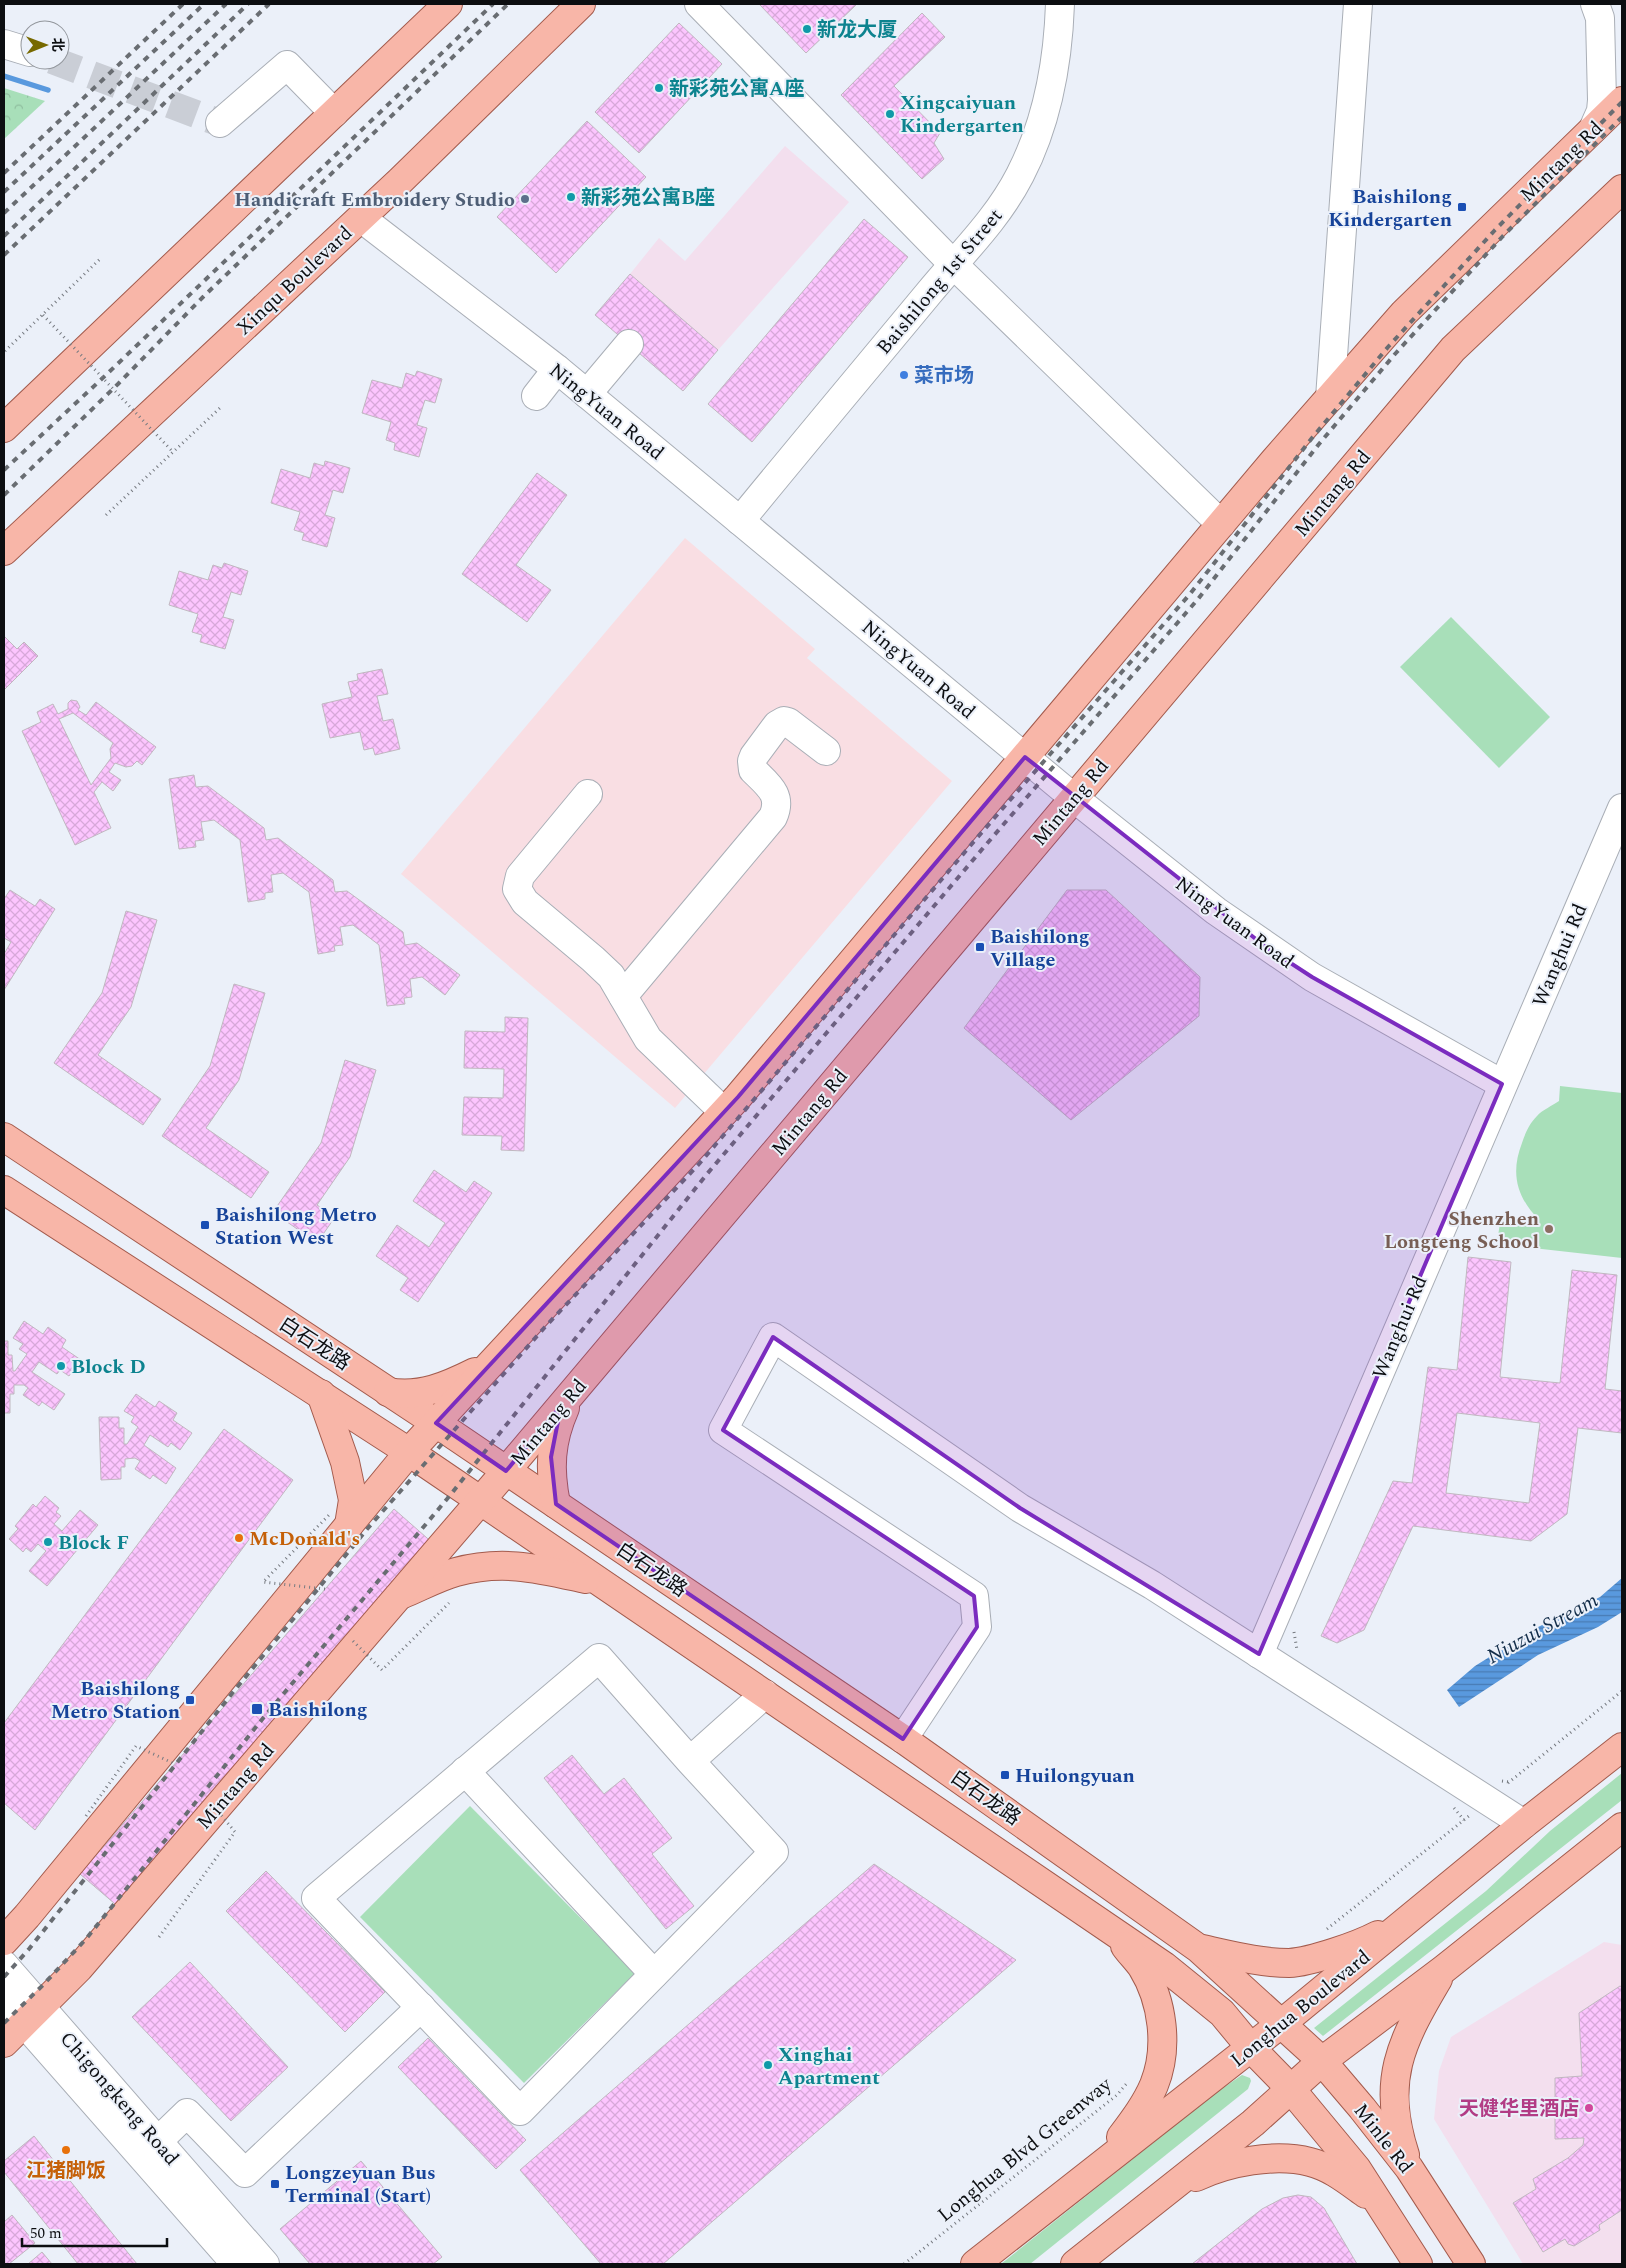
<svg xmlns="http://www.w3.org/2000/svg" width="1626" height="2268" font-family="Spectral,'Noto Sans SC',serif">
  <defs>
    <pattern id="park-crowns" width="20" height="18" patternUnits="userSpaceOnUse" patternTransform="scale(1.25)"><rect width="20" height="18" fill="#a8dfb9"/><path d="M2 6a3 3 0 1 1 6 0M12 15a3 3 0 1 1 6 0" fill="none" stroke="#8fbe9e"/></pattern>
    <pattern id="water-rules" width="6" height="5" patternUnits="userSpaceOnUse" patternTransform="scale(1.25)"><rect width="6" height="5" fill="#5999de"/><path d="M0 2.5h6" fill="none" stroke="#487bb3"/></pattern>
    <pattern id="building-cross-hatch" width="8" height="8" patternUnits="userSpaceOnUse" patternTransform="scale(1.25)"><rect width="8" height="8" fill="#fcc5fe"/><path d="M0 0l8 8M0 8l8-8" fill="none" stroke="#d7a8d9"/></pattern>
  </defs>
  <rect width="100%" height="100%" fill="#ebf0f9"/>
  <g fill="#f3dfee">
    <path d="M785,146L849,202L718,350L630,274L659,238L685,261Z"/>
    <path d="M1604,1942L1622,1945V2264H1523L1434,2119L1439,2071L1451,2037Z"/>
  </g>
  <path fill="#f9dee3" d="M685,538L815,649L807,658L952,781L675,1108L401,874Z"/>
  <g fill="#a8dfb9">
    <path d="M1451,617L1550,717L1499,768L1400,667Z"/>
    <path d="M1560,1086L1622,1093V1258L1497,1244L1501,1215L1539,1220C1517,1197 1510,1174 1522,1143C1525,1134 1529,1124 1537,1116C1542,1110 1552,1106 1559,1101Z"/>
    <path d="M1622,1773V1800L1323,2036L1314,2028L1486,1891L1550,1831Z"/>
    <path d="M470,1806L635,1973L524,2083L360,1917Z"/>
    <path d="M1242,2075L1250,2078L1251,2081L1248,2089L1030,2264H1001L1217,2092Z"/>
  </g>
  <path fill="url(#park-crowns)" d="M4,88L45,101L4,139Z"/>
  <path fill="url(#water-rules)" d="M1622,1578V1612L1598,1627L1538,1655L1459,1707L1447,1690L1475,1666L1536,1628L1600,1597Z"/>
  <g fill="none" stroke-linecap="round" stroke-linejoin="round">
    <path stroke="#5999de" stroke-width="5.5" d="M4,76L48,90"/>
  </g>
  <g fill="url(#building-cross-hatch)" stroke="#c0b8c0" fill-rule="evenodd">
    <path d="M759,4H857L806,53Z"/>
    <path d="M922,13L945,37L894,86L940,133L934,143L944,159L922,179L841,95Z"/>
    <path d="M679,23L722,64L639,153L595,112Z"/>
    <path d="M587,121L646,177L556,273L497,217Z"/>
    <path d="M864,219L908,257L752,442L708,404Z"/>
    <path d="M630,274L718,350L683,391L595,315Z"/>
    <path d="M417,371L442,379L435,403L425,400L417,425L427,428L419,457L394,450L395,443L386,440L391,422L362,413L372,380L402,388L406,373L415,376Z"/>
    <path d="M325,461L350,468L343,493L333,490L325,515L335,518L327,547L302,540L304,533L294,530L300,512L271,503L281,469L310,478L314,463L324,466Z"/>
    <path d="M537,473L567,495L516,565L551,590L527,622L462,574Z"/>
    <path d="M224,563L248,571L241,595L231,592L223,617L234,620L225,649L200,642L202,635L192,632L198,614L169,605L179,571L208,580L213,565L222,568Z"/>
    <path d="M4,636L17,649L24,642L38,656L4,690Z"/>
    <path d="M382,669L388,694L377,696L383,721L393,719L400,749L375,755L373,748L364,750L360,732L330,738L322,704L352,697L348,682L358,680L357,674Z"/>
    <path d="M71,700L77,701L80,707L78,710L86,715L96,702L156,747L142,765L137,761L132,766L126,767L115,763L109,772L121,780L113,791L102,782L94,792L111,828L75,845L22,731L41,722L37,712L53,704L58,714L68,709V703ZM73,713L113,743L110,749L111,758L91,785L59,719Z"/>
    <path d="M194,775L196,787L208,786L264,828L266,840L278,838L333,880L335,892L347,891L403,932L405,945L417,943L460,975L445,995L422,977L410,979L412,997L404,998L405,1004L387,1006L379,945L353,925L340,927L343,945L334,946L335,951L318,954L309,892L283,873L271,875L273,892L265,893V899L248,902L240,840L214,820L201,822L204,840L195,841L196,847L179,849L169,779Z"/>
    <path d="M10,890L35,906L40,899L55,909L4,990V954L11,942L4,938V899Z"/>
    <path d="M1067,890H1106L1200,977L1199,1016L1071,1120L964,1028Z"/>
    <path d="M126,911L157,920L131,1007L98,1055L161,1099L143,1125L54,1063L102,993Z"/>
    <path d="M234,984L265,993L239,1080L206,1128L269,1172L251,1198L162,1136L210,1066Z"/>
    <path d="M505,1017L528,1018L524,1151L501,1150L502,1136L462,1135L464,1097L503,1098L504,1069L464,1068L465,1031L505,1032Z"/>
    <path d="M345,1060L376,1070L350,1157L317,1205L335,1217L317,1243L273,1212L321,1143Z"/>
    <path d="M434,1170L466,1192L474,1181L492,1193L418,1302L400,1290L408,1278L376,1256L397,1225L429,1247L445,1223L413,1201Z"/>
    <path d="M1468,1257L1511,1262L1500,1377L1560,1383L1572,1270L1617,1275L1605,1389L1622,1391V1433L1578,1428L1567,1514L1531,1541L1413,1526L1364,1630L1337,1643L1321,1636L1393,1481L1412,1483L1428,1367L1457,1370ZM1457,1413L1540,1423L1529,1503L1446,1493Z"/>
    <path d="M24,1321L43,1334L48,1327L66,1340L62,1347L81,1360L69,1376L60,1370L57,1374L39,1362L32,1372L65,1394L54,1410L42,1402L39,1406L23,1395L28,1388L24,1385H14V1394H10V1413H4V1341H8V1355H12L13,1371H15L27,1354L19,1349L23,1344L13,1338Z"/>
    <path d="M136,1394L155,1407L159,1401L177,1413L173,1420L192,1433L180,1450L171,1443L168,1447L150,1435L144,1445L176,1468L166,1484L153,1475L150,1479L135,1469L140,1461L135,1458L125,1459V1467H121V1479L101,1480L99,1417H119V1428H124V1444H127L138,1427L131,1422L134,1417L124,1411Z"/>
    <path d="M224,1429L293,1480L35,1830L4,1803V1723Z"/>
    <path d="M45,1496L59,1508L56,1512L61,1516L54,1524L62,1531L80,1510L98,1525L47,1586L29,1571L46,1551L38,1544L31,1552L26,1548L23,1552L9,1539L18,1529L15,1526L33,1504L36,1507Z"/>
    <path d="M394,1509L435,1545L122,1910L80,1874Z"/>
    <path d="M572,1755L604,1794L624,1778L672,1838L652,1854L694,1906L666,1929L544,1778Z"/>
    <path d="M874,1864L1016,1960L663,2264H601L520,2170Z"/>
    <path d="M266,1871L385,1992L345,2032L226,1911Z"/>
    <path d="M190,1962L288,2067L231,2121L132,2017Z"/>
    <path d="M1620,1986L1622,1987V2210L1599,2225L1600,2230L1574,2246L1568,2244L1565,2239L1543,2252L1513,2203L1536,2189L1533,2179L1568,2158L1583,2145L1584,2138L1555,2139V2078L1582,2076L1579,2013Z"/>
    <path d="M428,2038L526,2140L496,2169L398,2067Z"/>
    <path d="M34,2136L137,2264H78L4,2172V2161Z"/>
    <path d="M361,2161L442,2257L433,2264H310L280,2229Z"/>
    <path d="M1298,2195L1311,2197L1324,2208L1357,2264H1192L1262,2209L1283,2198Z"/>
    <path d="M12,2215L35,2243L9,2264H5L4,2222Z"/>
    <path d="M42,2252L52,2264H28Z"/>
  </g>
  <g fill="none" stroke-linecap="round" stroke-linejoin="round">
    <path stroke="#caced6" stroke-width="28" stroke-dasharray="28 14" stroke-linecap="butt" d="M52,60L220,123"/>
    <defs>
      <g id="minor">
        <path d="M699,4L953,264L1221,524"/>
        <path d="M4,44L30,52"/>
        <path d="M220,123L287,65L334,113"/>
        <path d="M1593,129L1601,111L1602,100L1600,18L1595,4"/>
        <path d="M361,218L557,369L1074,798L1216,911L1312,977L1502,1084"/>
        <path d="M587,394L629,344"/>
        <path d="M536,396L557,369"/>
        <path d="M1330,398L1358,4"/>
        <path d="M740,521C802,445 865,370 928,294C960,255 997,220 1020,175C1047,123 1058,62 1060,4"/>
        <path d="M588,794L520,876L517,889L525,902L593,959L611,976L648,1039L724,1112"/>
        <path d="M623,996L773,817C783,795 768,785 753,770L752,761L754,756L777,725L784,721L788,722L826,751"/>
        <path d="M1259,1654L1622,808"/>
        <path d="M903,1739L977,1627L974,1596L723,1430L773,1337L1020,1508L1152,1585L1524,1824"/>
        <path d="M690,1761L599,1658L316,1898L520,2111L774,1852L690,1761L765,1694"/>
        <path d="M465,1771L654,1974"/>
        <path d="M4,1965L265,2264"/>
        <path d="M4,2000L236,2264"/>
        <path d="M158,2141L187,2113L245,2173L421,2007"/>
      </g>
      <g id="major">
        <path d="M4,428L448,4"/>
        <path d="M4,551L400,181L581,4"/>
        <path d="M4,1137L436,1423L903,1739L1198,1948L1322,2061L1362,2108L1409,2168L1471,2264"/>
        <path d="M4,1190L409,1452L1164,1966L1222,2013L1251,2048L1290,2088L1357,2169L1418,2264"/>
        <path d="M388,1392C420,1398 447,1386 475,1372"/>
        <path d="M321,1394L345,1462L353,1500L349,1525"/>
        <path d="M556,1504C549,1469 550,1442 565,1408"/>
        <path d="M403,1594C420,1587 438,1577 456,1572C504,1559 540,1569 586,1579"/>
        <path d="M4,1941L27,1916L409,1452L738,1097L1274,461L1404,313L1622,101"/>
        <path d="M1202,1949C1230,1955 1260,1963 1289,1963C1311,1962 1359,1945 1378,1935"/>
        <path d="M4,2043L79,1968L506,1471L1453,349L1622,189"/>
        <path d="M1121,2137C1133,2121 1146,2104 1154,2085C1169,2048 1163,2001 1142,1967C1137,1960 1130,1953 1125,1946"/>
        <path d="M1405,2155C1381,2081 1400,2043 1438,1979"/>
        <path d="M1196,2177C1228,2162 1275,2153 1310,2162C1331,2167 1349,2182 1366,2194"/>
        <path d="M975,2264L1282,2023L1524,1824L1622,1747"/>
        <path d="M1075,2264L1253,2123L1322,2061L1444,1969L1622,1827"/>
      </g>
    </defs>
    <use href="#minor" stroke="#a9aeb6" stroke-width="30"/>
    <use href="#major" stroke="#a35b4d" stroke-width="30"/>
    <g stroke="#767a80" stroke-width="3" stroke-dasharray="1 4" stroke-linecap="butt">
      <path d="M5,351L100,259"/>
      <path d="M106,515L221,407"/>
      <path d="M1294,1632L1297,1650"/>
      <path d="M1502,1781L1509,1782"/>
      <path d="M1508,1783L1622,1691"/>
      <path d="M1454,1808L1464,1820"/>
      <path d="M1327,1929L1469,1816"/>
      <path d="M904,2264L1117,2095L1127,2083"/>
    </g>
    <use href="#minor" stroke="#fff" stroke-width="28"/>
    <use href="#major" stroke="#f8b6a8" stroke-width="28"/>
    <g stroke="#696d72" stroke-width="4" stroke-dasharray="6 6" stroke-linecap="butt">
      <path d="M4,173L183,4"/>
      <path d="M4,192L204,4"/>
      <path d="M4,213L226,4"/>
      <path d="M4,236L248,4"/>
      <path d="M4,255L269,4"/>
      <path d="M4,470L107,374L493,4"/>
      <path d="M4,495L118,384L203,297L508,4"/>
      <path d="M4,1977L29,1949L234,1691L368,1528L545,1327L699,1164L976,839L1190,594L1312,438L1388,347L1495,230L1622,102"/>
      <path d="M4,2023L43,1985L86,1939L264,1717L447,1499L707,1174L984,847L1198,599L1319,444L1395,354L1503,236L1622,117"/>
    </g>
    <g stroke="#767a80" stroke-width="3" stroke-dasharray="1 4" stroke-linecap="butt">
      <path d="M43,315L173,452"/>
      <path d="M325,1589L263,1582L330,1514"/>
      <path d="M353,1641L382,1670L449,1603"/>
      <path d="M86,1816L136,1746L175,1764"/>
      <path d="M159,1937L235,1832L212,1804"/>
    </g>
  </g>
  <path fill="#7b2cbf" fill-opacity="0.2" stroke="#7b2cbf" stroke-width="4" stroke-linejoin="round" d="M1025,757L1266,947L1312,977L1502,1084L1259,1654L1020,1508L773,1337L723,1430L974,1596L977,1627L903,1739L556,1504L551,1457L561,1406L506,1471L436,1423L738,1097Z"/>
  <g fill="#0f9aa8" stroke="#ebf0f9" stroke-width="2">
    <circle cx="807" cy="29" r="5"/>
    <circle cx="659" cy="88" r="5"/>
    <circle cx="890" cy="114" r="5"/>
    <circle cx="571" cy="197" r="5"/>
    <circle cx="61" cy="1366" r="5"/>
    <circle cx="48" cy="1542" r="5"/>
    <circle cx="768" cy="2065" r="5"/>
  </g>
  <circle fill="#5c6f8a" stroke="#ebf0f9" stroke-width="2" cx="525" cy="199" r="5"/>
  <g fill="#1a4fb4" stroke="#ebf0f9" stroke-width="2">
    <rect x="1457" y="202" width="10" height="10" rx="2.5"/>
    <rect x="975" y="942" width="10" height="10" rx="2.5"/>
    <rect x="200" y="1220" width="10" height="10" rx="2.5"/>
    <rect x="185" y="1695" width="10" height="10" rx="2.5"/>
    <rect x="251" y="1703" width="12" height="12" rx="2.5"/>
    <rect x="1000" y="1770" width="10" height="10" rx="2.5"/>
    <rect x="270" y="2179" width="10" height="10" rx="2.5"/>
  </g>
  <circle fill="#3f7fe0" stroke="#ebf0f9" stroke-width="2" cx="904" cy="375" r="5"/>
  <circle fill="#8d6e63" stroke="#ebf0f9" stroke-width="2" cx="1549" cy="1229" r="5"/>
  <g fill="#e8710a" stroke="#ebf0f9" stroke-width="2">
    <circle cx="239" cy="1538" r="5"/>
    <circle cx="66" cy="2150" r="5"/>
  </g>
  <circle fill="#d1479c" stroke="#ebf0f9" stroke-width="2" cx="1589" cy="2108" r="5"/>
  <g text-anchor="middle" stroke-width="4" stroke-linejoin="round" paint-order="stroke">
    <g font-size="20" font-weight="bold" fill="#0d838f" stroke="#ebf0f9" text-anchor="start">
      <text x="817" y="36">新龙大厦</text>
      <text x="669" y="95">新彩苑公寓A座</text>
      <text x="900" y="109">Xingcaiyuan<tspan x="900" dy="23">Kindergarten</tspan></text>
      <text x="581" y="204">新彩苑公寓B座</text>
      <text x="71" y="1373">Block D</text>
      <text x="58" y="1549">Block F</text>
      <text x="778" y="2061">Xinghai<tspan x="778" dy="23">Apartment</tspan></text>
    </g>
    <g font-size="20" fill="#0c0e11" stroke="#ebf0f9">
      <text transform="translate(1561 161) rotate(-44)" y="7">Mintang Rd</text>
      <text transform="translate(294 280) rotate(-43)" y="7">Xinqu Boulevard</text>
      <text transform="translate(939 281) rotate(-50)" y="7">Baishilong 1st Street</text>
      <text transform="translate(607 411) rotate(39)" y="7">NingYuan Road</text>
      <text transform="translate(1332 493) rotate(-50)" y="7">Mintang Rd</text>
      <text transform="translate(919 669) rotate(40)" y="7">NingYuan Road</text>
      <text transform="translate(1070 802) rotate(-50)" y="7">Mintang Rd</text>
      <text transform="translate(1235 922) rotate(36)" y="7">NingYuan Road</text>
      <text transform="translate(1559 955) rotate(-67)" y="7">Wanghui Rd</text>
      <text transform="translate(809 1112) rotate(-50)" y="7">Mintang Rd</text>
      <text transform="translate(1399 1327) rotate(-67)" y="7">Wanghui Rd</text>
      <text transform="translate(315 1343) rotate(33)" y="7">白石龙路</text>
      <text transform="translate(548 1422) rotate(-50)" y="7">Mintang Rd</text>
      <text transform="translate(652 1569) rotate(34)" y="7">白石龙路</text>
      <text transform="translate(235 1786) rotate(-49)" y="7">Mintang Rd</text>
      <text transform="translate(986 1797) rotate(35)" y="7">白石龙路</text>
      <text transform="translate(1300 2008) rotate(-39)" y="7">Longhua Boulevard</text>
      <text transform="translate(120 2098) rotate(49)" y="7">Chigongkeng Road</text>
      <text transform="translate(1384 2138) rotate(52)" y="7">Minle Rd</text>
      <text transform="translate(1024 2149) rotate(-39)" y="7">Longhua Blvd Greenway</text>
    </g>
    <g font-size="20" font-weight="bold" fill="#164399" stroke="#ebf0f9" text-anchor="start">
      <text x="1452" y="203" text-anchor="end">Baishilong<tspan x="1452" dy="23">Kindergarten</tspan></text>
      <text x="990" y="943">Baishilong<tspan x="990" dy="23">Village</tspan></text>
      <text x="215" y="1221">Baishilong Metro<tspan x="215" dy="23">Station West</tspan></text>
      <text x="180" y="1695" text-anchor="end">Baishilong<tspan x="180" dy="23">Metro Station</tspan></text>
      <text x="268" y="1716">Baishilong</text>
      <text x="1015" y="1782">Huilongyuan</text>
      <text x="285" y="2179">Longzeyuan Bus<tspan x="285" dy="23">Terminal (Start)</tspan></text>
    </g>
    <g font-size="20" font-weight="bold" fill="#4e5e75" stroke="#ebf0f9" text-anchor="end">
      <text x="515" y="206">Handicraft Embroidery Studio</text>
    </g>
    <g font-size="20" font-weight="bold" fill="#366cbe" stroke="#ebf0f9" text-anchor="start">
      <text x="914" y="382">菜市场</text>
    </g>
    <g font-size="20" font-weight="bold" fill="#785e54" stroke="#ebf0f9" text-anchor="end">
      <text x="1539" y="1225">Shenzhen<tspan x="1539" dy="23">Longteng School</tspan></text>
    </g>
    <g font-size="20" font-weight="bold" fill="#c56008" stroke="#ebf0f9" text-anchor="start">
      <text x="249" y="1545">McDonald's</text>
      <text x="66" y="2177" text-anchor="middle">江猪脚饭</text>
    </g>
    <g font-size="20" font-weight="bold" fill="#b23c85" stroke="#ebf0f9" text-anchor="end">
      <text x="1579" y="2115">天健华里酒店</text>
    </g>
    <g font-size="21" font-style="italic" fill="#132d49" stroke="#ebf0f9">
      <text transform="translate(1542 1628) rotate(-29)" y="7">Niuzui Stream</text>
    </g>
  </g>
  <rect width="1626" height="2268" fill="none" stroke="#0c0e11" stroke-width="10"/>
  <g transform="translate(45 45) rotate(89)"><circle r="24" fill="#ebf0f9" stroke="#92969c"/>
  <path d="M0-4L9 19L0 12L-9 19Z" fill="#776900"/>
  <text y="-8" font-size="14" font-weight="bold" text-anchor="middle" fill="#0c0e11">北</text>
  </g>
  <path d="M22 2238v8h145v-8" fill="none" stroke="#0c0e11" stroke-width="2.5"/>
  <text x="30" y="2238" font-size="15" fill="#0c0e11" stroke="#ebf0f9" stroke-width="4" paint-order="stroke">50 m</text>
</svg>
